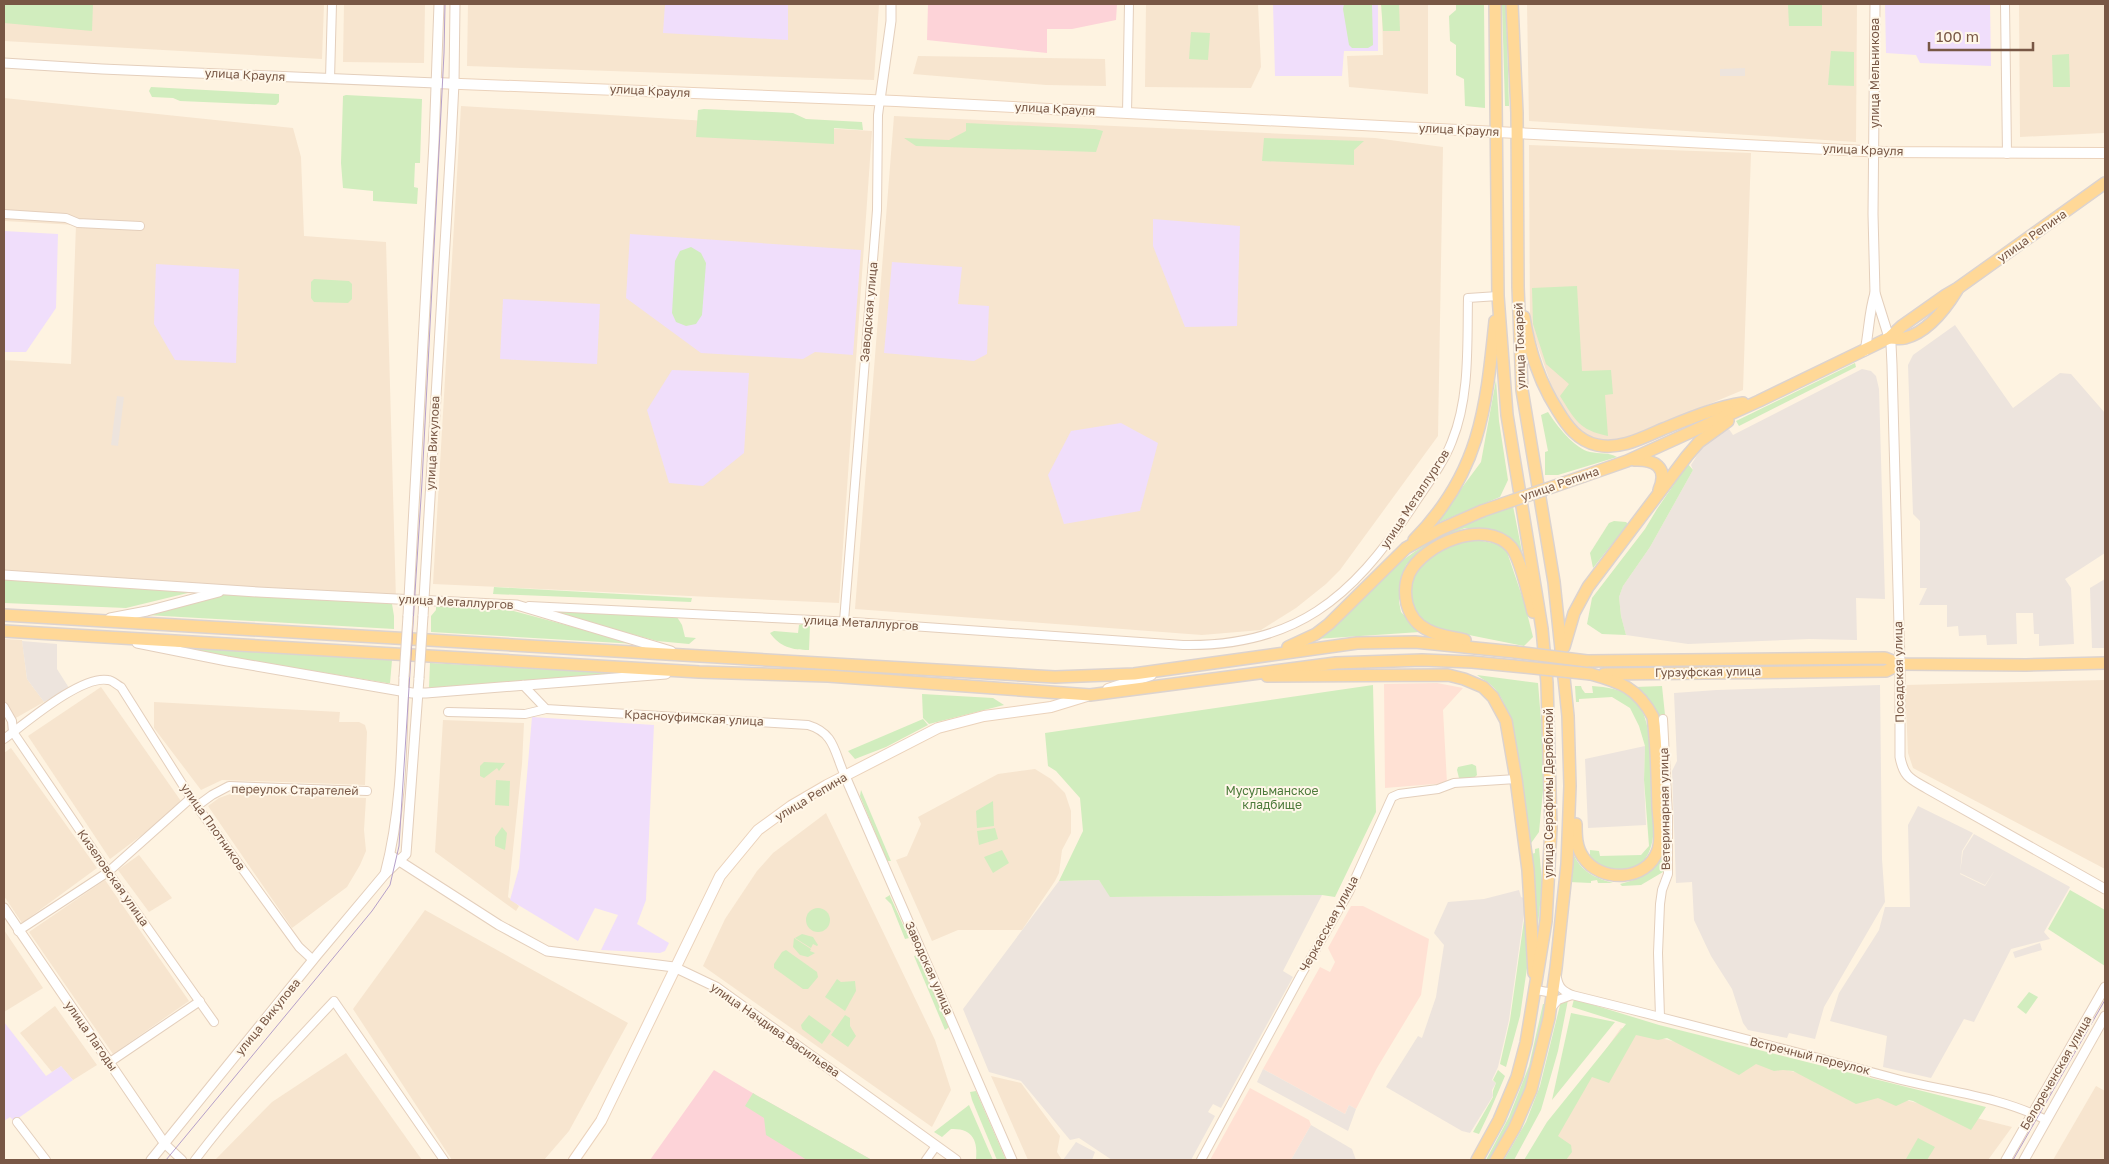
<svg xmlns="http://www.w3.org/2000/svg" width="2109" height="1164" font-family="'Golos Text',sans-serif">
  <rect width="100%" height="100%" fill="#fef3e1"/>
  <g fill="#f7e5cf">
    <path d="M4,4H324L322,59L4,41Z"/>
    <path d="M344,4H425L424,63L343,62Z"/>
    <path d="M468,4H879L874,80L467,66Z"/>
    <path d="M1146,4H1258L1261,67L1251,88L1145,87Z"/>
    <path d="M1382,4H1428V94L1349,87L1347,56L1383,55Z"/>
    <path d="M1527,4H1857L1856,142L1529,121Z"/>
    <path d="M2019,4H2104V133L2020,137Z"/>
    <path d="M918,56L1105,59L1106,86L1046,85L913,74Z"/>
    <path d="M4,98L293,128L301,157L304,236L386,242L396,600L4,574V360L71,364L76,225L4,221Z"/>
    <path d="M461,106L872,131L839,603L433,584Z"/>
    <path d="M894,116L1375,138L1443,147L1438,436L1340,570L1326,584L1296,608L1261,630L1202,635L855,609Z"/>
    <path d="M1529,145L1751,153L1743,390L1628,438L1604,441L1592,439L1575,428L1556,399L1530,324Z"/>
    <path d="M4,639L22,640L27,679L44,702L14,719L4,700Z"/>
    <path d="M2105,680V869L1913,768L1908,753L1905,685Z"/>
    <path d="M101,687L183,804L110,859L28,736Z"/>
    <path d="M154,702L340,712L339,722H359L365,725L367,732L365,785L222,780L201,790L154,728Z"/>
    <path d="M443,720L524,723L522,764L508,897L519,906L516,911L435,852Z"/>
    <path d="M11,748L97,868L22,923L4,896V753Z"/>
    <path d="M1035,769L1051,779L1065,793L1071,811V833L1062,850L1059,873L1055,881L1022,930H958L932,941L896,860L907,856L921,824L918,817L998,774Z"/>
    <path d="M233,793L366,798L364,830L366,851L360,865L347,887L292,928L208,806L219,798Z"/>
    <path d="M826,813L935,1040L951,1090L932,1127L703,966L725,919L757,871L773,853Z"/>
    <path d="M139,855L172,898L149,912L118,870Z"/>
    <path d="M105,880L189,1001L113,1054L29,932Z"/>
    <path d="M425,910L628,1023L569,1131L544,1160H452L353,1009Z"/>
    <path d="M4,930L43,988L4,1012Z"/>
    <path d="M55,1006L97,1065L73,1080L61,1066L52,1072L20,1033Z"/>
    <path d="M1621,1028L2012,1127L1988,1160H1528Z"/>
    <path d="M346,1053L422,1160H215L272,1102Z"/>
    <path d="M991,1076L1021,1083L1060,1136L1057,1152L1062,1160H1028Z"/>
    <path d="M2096,1086L2105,1091V1160H2053Z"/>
  </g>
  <g fill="#ffe1d4">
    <path d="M1437,683L1463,688L1443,710L1447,783L1385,788L1384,684Z"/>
    <path d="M1351,906H1363L1429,939L1421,995L1377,1068L1356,1109L1349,1105L1345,1114L1263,1069L1320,967L1330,972L1335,962L1328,948Z"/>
    <path d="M1250,1088L1309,1120L1311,1125L1291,1160H1210Z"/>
  </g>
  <g fill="#ede4dd">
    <path d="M1745,68V76H1720V69Z"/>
    <path d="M1955,325L2013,408L2060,373L2071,374L2105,413V553L2065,579L2071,588L2074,644L2039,646V634H2034L2033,613H2016L2017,644L1987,645L1986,635L1959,636L1958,626L1947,627V605H1919L1927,588H1920V521L1913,514L1908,365L1913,355Z"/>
    <path d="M1862,369L1871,371L1876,376L1879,389L1885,599L1856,598L1857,640L1809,639L1688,644L1626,635L1621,616L1619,597L1623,586L1650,547L1693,470L1691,465L1701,449L1718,435L1729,429L1733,435Z"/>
    <path d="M117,396L124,397L118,446L111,445Z"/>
    <path d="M2105,579V648H2092L2090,588Z"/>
    <path d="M22,641L57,644V669L69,688L44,702L27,679Z"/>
    <path d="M1880,685L1882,859L1885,902L1824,1007L1815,1039L1789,1033L1787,1038L1748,1030L1743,1023L1732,989L1711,956L1694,920L1692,882L1676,883L1672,771L1677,761L1674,693L1717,690Z"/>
    <path d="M1645,746L1644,780L1646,825L1588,828L1585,759Z"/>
    <path d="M1918,806L1973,833L1962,851L1960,874L1985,886L1995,870L1985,885L1960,873L1963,851L1974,834L2070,887L2044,932L2050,939L2011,949L1974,1022L1964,1019L1931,1078L1883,1067L1887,1036L1830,1021L1839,993L1879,930L1885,907H1910L1908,825Z"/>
    <path d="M1099,880L1111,897L1322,895L1283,971L1293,977L1221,1108L1213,1104L1208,1112L1215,1116L1191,1160H1112L1079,1138L1070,1140L1021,1081L989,1072L963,1009L1059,881Z"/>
    <path d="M1519,890L1521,897L1526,899L1509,1020L1498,1067L1492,1080L1496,1083L1492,1090L1493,1096L1470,1133L1462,1131L1386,1087L1418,1036L1422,1038L1436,997L1444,945L1434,933L1448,902L1484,899Z"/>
    <path d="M2040,943L2042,950L2015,958L2013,952Z"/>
    <path d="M1263,1069L1345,1114L1349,1105L1356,1109L1348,1131L1257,1082Z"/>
    <path d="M1311,1125L1352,1149L1356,1160H1291Z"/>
    <path d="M1076,1142L1095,1152L1092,1160H1063Z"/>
  </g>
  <g fill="#f0defb">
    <path d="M665,4H788V40L663,33Z"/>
    <path d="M1273,4H1378V51H1344L1342,76H1275Z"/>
    <path d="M1885,4H1990L1991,66L1920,63L1916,55L1886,53Z"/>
    <path d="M1153,219L1240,226L1237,326L1185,327L1153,246Z"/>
    <path d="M4,231L58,234L56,308L26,352H4Z"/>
    <path d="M630,234L861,250L853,355L815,352L803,359L701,353L626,298Z"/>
    <path d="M892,262L962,267L958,304L989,306L987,354L974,361L884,353Z"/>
    <path d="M156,264L239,269L236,363L175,360L154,324Z"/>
    <path d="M503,299L600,304L597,364L500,359Z"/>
    <path d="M672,370L749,373L744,453L703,486L669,483L647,410Z"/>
    <path d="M1121,423L1158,443L1140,511L1064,524L1048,475L1071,431Z"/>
    <path d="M532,717L654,725L646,900L637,924L669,943L665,951L660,953L601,950L618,915L595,908L578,941L510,900L519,868Z"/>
    <path d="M4,1022L46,1076L61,1066L73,1080L14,1121L10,1117L4,1121Z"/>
  </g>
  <g fill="#fdd3d8">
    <path d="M928,4H1117L1116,20L1072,29H1047V53L927,40Z"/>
    <path d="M714,1070L756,1095L872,1160H650Z"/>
  </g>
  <g fill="#d1edbe">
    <path d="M4,4H93L92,31L4,23Z"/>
    <path d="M1344,4H1371L1372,5L1373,45L1368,48H1352L1349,45L1343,9Z"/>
    <path d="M1381,4H1399L1400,31H1383Z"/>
    <path d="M1456,4H1484L1485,108L1465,106L1464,79L1456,75V45L1450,41L1449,16L1456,10Z"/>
    <path d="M1502,4H1506L1509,106H1505Z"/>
    <path d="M1822,4V26H1789L1788,5Z"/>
    <path d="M1191,32L1210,33L1208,60L1189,59Z"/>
    <path d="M1831,51L1854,52V86L1828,85Z"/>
    <path d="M2069,54L2070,87H2053L2052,55Z"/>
    <path d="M151,87L279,94V102L276,105L180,101L173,98L152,97L149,91Z"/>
    <path d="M346,95L422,99L420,163H415L414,187L418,188L417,204L373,201V191L343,188L341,163L343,96Z"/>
    <path d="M704,109L793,113L806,119L862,122L863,130L834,128V144L696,137L698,110Z"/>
    <path d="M966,123L1095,129L1103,131L1096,152L916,146L904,138L949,140L966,131Z"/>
    <path d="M1264,138L1364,141L1354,150V165L1262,161Z"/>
    <path d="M691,247L701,253L706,263L702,315L696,324L686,326L676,322L672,313L675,261L680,251Z"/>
    <path d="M314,279L349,281L352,284V299L348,303L314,302L311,298V282Z"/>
    <path d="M1577,286L1582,371L1611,370L1613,394L1605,395L1608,436C1579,430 1575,420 1560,396L1569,384L1546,364L1533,324L1532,288Z"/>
    <path d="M1855,363L1856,367L1739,426L1736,421Z"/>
    <path d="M1496,380L1499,421L1508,480L1500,497L1435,524L1481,462Z"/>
    <path d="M1548,412C1556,425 1575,449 1590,452C1599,454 1609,452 1617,457L1558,475H1545V452L1548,451L1541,415Z"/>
    <path d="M1688,464L1693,470L1650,547L1623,586L1619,597L1621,616L1626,635L1602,634L1587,624L1592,598L1645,529L1657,509Z"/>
    <path d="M1513,506L1522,552L1513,540L1494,532L1481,529L1465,528L1442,537L1419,552L1406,565L1400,583L1399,602L1401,612L1420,632L1316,639C1344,620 1364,595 1389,572C1425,539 1469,522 1513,506Z"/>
    <path d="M1614,521L1626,522L1628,524L1593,568L1590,553L1609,523Z"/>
    <path d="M1473,539L1497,544L1506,549L1525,605L1533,637L1524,646L1429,627C1424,620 1417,613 1413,605C1395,569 1447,546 1473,539Z"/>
    <path d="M4,578L200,590L126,608L4,603Z"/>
    <path d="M494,587L692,598L691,602L493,594Z"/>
    <path d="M226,594L388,602L392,604L394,616V629L146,615Z"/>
    <path d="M436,605L506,609L637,644L431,632V616L436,610Z"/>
    <path d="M547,611L677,617L682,625L685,637L696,638L689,644L657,641Z"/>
    <path d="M802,624L810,625L809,650C792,650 780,647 770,633L774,631L798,633L799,625Z"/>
    <path d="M168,647L392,660L390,683H387Z"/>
    <path d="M430,663L635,674L429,688Z"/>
    <path d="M1477,675L1538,683L1545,770L1539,832L1529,846L1512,725C1508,712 1502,694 1491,685C1487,681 1482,679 1477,675Z"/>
    <path d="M1373,685L1376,812L1335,897L1322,895L1110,897L1099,880L1059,881L1083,831L1080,798L1056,771L1048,766L1045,733Z"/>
    <path d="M1575,686H1581L1582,689L1585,693H1593L1592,686C1606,687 1624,689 1635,700C1652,717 1651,762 1652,785C1653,814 1663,864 1625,870C1622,871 1617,872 1613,872C1606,871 1596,863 1590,860V850L1599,851L1600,856L1641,855L1649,846L1644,780L1645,746L1639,726L1630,708L1612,697L1579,699V702H1576Z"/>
    <path d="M1662,686L1665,715L1659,716L1665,832L1663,872L1641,885L1622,886L1620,884C1641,879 1647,874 1660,858L1650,702L1644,693L1635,687Z"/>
    <path d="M922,694L993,698L1004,705L929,724L923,718Z"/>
    <path d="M923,719L928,725L886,747L855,759L848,751Z"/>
    <path d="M484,762L505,763L499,771L497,768L484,778L480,776V766Z"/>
    <path d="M1472,764L1476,766L1477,775L1474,778H1459L1457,770L1458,767Z"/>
    <path d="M496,780L510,781L509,806L495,805Z"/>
    <path d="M861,790L891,861H887L860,796Z"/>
    <path d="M993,801L994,826L977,828L976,811Z"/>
    <path d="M502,827L507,833L505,850L495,846V837Z"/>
    <path d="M995,828L998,839L979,845L977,831Z"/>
    <path d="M1539,848L1542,883L1538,926L1531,854L1535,853V849Z"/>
    <path d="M1571,849C1579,870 1592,877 1613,883H1598L1597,880L1591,881V883L1569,882Z"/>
    <path d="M1002,850L1009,863L993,873L984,857Z"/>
    <path d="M2070,890L2105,910V966L2048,929Z"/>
    <path d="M890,895V896L909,938L905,939L891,904L885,898Z"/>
    <path d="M1526,906L1527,968L1520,1016L1506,1067L1500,1064L1510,1020Z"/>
    <circle cx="818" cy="920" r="12"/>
    <path d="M802,934L813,937L818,945L817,946L813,944L811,948L795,938Z"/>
    <path d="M794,938L811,949L810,951L815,953L808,957L800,955L793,947Z"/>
    <path d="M786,950L817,972L818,977L808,989H803L774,968V964L782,952Z"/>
    <path d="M917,955L949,1027L945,1030L914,956Z"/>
    <path d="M837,979L841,982L855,981L856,991L845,1011L825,997Z"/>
    <path d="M2029,992L2038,997L2026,1014L2017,1007Z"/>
    <path d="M1574,999L1659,1025L1986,1107L1971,1130L1913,1101L1909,1100L1896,1106L1878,1098L1856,1104L1793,1071L1783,1070L1774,1071L1756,1064L1739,1075L1667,1038L1658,1040L1636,1035L1609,1083L1592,1077L1558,1136L1571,1145L1572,1152L1566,1160H1524L1547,1122L1626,1024L1572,1007Z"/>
    <path d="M1568,1000L1558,1051L1541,1110L1514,1160H1504L1526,1122L1540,1086L1561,1001Z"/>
    <path d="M1543,1004H1547L1533,1065L1520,1103L1491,1160H1486L1509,1117L1529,1066Z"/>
    <path d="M1571,1013L1615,1022L1552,1100Z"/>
    <path d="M809,1015L831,1031L822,1044L802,1029L801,1025Z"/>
    <path d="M845,1015L850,1018V1026L856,1036L848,1047L831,1035Z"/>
    <path d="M1498,1070L1505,1076L1490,1111L1479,1134L1473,1132L1493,1097V1091L1496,1083L1493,1080Z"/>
    <path d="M976,1091L1006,1160H997L972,1100L970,1092Z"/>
    <path d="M753,1093L756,1095L872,1160H807L766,1135L764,1118L745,1106Z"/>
    <path d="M969,1105L993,1160H976C978,1141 973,1128 951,1129L942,1137L934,1132Z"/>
    <path d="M1918,1138L1935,1147L1927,1160H1907L1906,1159Z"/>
  </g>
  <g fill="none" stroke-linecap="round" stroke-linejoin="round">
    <defs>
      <g id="minor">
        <path d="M2005,4L2007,154"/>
        <path d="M330,79L332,4"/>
        <path d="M1127,113L1129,4"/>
        <path d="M4,214L66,218L78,223L140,226"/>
        <path d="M529,606L854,622L1183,645C1295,647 1352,598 1411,509C1425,487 1443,465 1452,441C1470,397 1467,345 1468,298L1498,296"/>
        <path d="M844,621L877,210L878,115L880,100"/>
        <path d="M523,685L546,709L808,725C835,733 834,752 845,776"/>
        <path d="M4,707L12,721L13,732L108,872L214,1022"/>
        <path d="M448,712L525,714L546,709"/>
        <path d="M4,739C26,723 81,675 108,680C112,680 117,685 121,687L191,798L299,947L313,960"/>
        <path d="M197,806L212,795L229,786L367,791"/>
        <path d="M18,931L108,872L191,798"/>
        <path d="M1557,978C1559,988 1563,991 1572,995C1682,1022 1792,1051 1901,1080C1950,1092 2001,1097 2046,1120"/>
        <path d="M1536,990L1553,993"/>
        <path d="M1551,1008L1558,1000L1572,995"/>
        <path d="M1660,1017L1658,953L1660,904L1662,890L1668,874V816L1663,719"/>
        <path d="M110,1062L200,1001"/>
        <path d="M17,1122L46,1160"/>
        <path d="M165,1144L182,1160"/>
        <path d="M195,1160C238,1103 285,1053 334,1001L444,1160"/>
        <path d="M926,1160L936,1146"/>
        <path d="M1201,1160L1301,975L1349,892L1392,797L1399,794L1438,789L1454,783L1516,779"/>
      </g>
      <g id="tertiary">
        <path d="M1875,4L1873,214L1875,293L1891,344L1892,365L1900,664V757C1904,778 1911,779 1928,789L2105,889"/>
        <path d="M4,63L102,69L436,83"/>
        <path d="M880,100L891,21V4"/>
        <path d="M1865,351C1869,331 1869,312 1875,293"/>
        <path d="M4,575L258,592L517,605L671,651"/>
        <path d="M408,616L434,142L439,4"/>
        <path d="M423,616L451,143L454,83L455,4"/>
        <path d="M110,618L147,611L219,592"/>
        <path d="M137,643L227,661L412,693H426L666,674"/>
        <path d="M845,776L1012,1160"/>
        <path d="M390,855L499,925L547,951L674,967L716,987L956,1160"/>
        <path d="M385,874C402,810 402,743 404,677"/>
        <path d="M4,908L165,1144"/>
        <path d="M151,1160L317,955L385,874L406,854L419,678"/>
        <path d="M2006,1160L2105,987"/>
        <path d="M2024,1160L2105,1016"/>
      </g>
      <g id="secondary">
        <path d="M436,83L896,101L1883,152L2105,153"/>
        <path d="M1108,689L1151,675"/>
        <path d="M574,1160L601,1121L720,876L758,830L791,806L827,785L938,728L984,716L1051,707L1087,696"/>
      </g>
      <g id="primary">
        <path d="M1524,317C1529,350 1540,383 1558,411C1567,426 1578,441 1597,445C1620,450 1642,438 1663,429C1688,419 1716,407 1743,403"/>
        <path d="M1889,338C1894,338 1900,339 1905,338C1928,332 1946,308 1957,290"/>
        <path d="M1634,460C1654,459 1669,467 1659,490"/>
        <path d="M1584,476L1627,461L1759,401L1889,338L1902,326L1946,295L1958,288L2105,183"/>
        <path d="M1414,540C1480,473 1486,409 1495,321"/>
        <path d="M4,615L1055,677L1134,674L1357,643L1415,642L1515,652"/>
        <path d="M4,631L699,672L828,676L1090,695L1336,663L1422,660L1472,662L1514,666"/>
        <path d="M1465,640C1453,637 1438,636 1428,630C1417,625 1410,615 1407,604C1405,595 1405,583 1409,574C1423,544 1485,518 1511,547C1520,557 1529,597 1533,612"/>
        <path d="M1288,647L1316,634L1329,624L1406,548L1441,529L1482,511"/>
        <path d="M1564,647L1574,613L1588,587L1687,456L1699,442L1728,421"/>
        <path d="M1587,661L1885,658L1900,664L2026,665L2105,663"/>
        <path d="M1604,674L1886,671L1900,664"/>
        <path d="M1267,676L1448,675L1464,679L1483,687L1493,697L1506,721L1516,779L1528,870L1534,973"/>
        <path d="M1576,824C1576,835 1576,847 1583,857C1600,883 1647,882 1658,850C1662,838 1659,821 1658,808C1657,778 1657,747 1653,717C1638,688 1620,682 1591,674"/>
        <path d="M1477,1160L1499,1120L1517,1077L1526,1043L1546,921L1551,828L1547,683L1542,629L1507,415L1498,296L1495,4"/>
        <path d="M1496,1160L1515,1127L1531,1090L1549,1018L1556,968L1567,864L1570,786L1568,716L1554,582L1522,390L1518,287L1517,113L1512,4"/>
      </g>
    </defs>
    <use href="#minor" stroke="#e4cfbc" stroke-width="10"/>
    <use href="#tertiary" stroke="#e4cfbc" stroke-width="11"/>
    <use href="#secondary" stroke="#ebd2bb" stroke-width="12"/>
    <use href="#primary" stroke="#dcd3cf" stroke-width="14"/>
    <use href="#minor" stroke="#fff" stroke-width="8"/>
    <use href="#tertiary" stroke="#fff" stroke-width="9"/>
    <use href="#secondary" stroke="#fff" stroke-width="10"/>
    <use href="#primary" stroke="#ffd897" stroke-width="11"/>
    <g stroke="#b59fc9" stroke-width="1">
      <path d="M166,1160L372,911L390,885L399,846L422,482L444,53L445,4"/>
      <path d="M2013,1160L2105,1000"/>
    </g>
    <defs>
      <g id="tertiary-bridge">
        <path d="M404,677L408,616"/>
        <path d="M419,678L423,616"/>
      </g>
      <g id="primary-bridge">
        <path d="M1482,511L1584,476"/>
        <path d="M1515,652L1587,661"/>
        <path d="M1514,666L1591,674"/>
      </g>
    </defs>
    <use href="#tertiary-bridge" stroke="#e4cfbc" stroke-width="11" stroke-linecap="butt"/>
    <use href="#primary-bridge" stroke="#dcd3cf" stroke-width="14" stroke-linecap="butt"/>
    <use href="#tertiary-bridge" stroke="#fff" stroke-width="9"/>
    <use href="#primary-bridge" stroke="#ffd897" stroke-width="11"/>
  </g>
  <g text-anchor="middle" stroke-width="4" stroke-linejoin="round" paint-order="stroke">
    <g font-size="12" fill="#785745" stroke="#fff7e9">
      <text transform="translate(1875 73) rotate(-90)" y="4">улица Мельникова</text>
      <text transform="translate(245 75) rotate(3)" y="4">улица Крауля</text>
      <text transform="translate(650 91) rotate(3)" y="4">улица Крауля</text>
      <text transform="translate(1055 109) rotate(3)" y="4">улица Крауля</text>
      <text transform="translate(1459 130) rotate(3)" y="4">улица Крауля</text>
      <text transform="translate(1863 150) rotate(2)" y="4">улица Крауля</text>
      <text transform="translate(2032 236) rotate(-35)" y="4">улица Репина</text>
      <text transform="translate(869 312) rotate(-85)" y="4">Заводская улица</text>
      <text transform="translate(1520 346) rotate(-92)" y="4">улица Токарей</text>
      <text transform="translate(433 443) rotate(-87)" y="4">улица Викулова</text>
      <text transform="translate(1560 484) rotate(-19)" y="4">улица Репина</text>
      <text transform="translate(1415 499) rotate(-57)" y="4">улица Металлургов</text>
      <text transform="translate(456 602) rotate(3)" y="4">улица Металлургов</text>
      <text transform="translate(861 623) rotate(3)" y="4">улица Металлургов</text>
      <text transform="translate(1708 672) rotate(-1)" y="4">Гурзуфская улица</text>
      <text transform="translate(1899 672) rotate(-91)" y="4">Посадская улица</text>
      <text transform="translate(694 718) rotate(3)" y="4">Красноуфимская улица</text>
      <text transform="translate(295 790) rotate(1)" y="4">переулок Старателей</text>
      <text transform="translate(1549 793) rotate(-90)" y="4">улица Серафимы Дерябиной</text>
      <text transform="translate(811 797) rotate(-31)" y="4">улица Репина</text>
      <text transform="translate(1665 809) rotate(-91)" y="4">Ветеринарная улица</text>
      <text transform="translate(213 827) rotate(55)" y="4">улица Плотников</text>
      <text transform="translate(113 878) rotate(55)" y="4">Кизеловская улица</text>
      <text transform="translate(1329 924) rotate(-61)" y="4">Черкасская улица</text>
      <text transform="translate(929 968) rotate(66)" y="4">Заводская улица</text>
      <text transform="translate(268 1017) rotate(-51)" y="4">улица Викулова</text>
      <text transform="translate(775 1030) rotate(35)" y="4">улица Начдива Васильева</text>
      <text transform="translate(91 1036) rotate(55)" y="4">улица Лагоды</text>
      <text transform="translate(1810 1056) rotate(14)" y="4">Встречный переулок</text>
      <text transform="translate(2056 1073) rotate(-60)" y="4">Белореченская улица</text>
    </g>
    <g font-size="12" fill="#4c7a3a" stroke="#fff7e9">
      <text x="1272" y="795">Мусульманское<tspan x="1272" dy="14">кладбище</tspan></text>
    </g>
  </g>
  <rect width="2109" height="1164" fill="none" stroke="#785745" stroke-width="10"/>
  <path d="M1929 42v8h104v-8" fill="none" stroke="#785745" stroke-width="2.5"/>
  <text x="1936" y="42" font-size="15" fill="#785745" stroke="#fff7e9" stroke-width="4" paint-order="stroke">100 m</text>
</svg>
